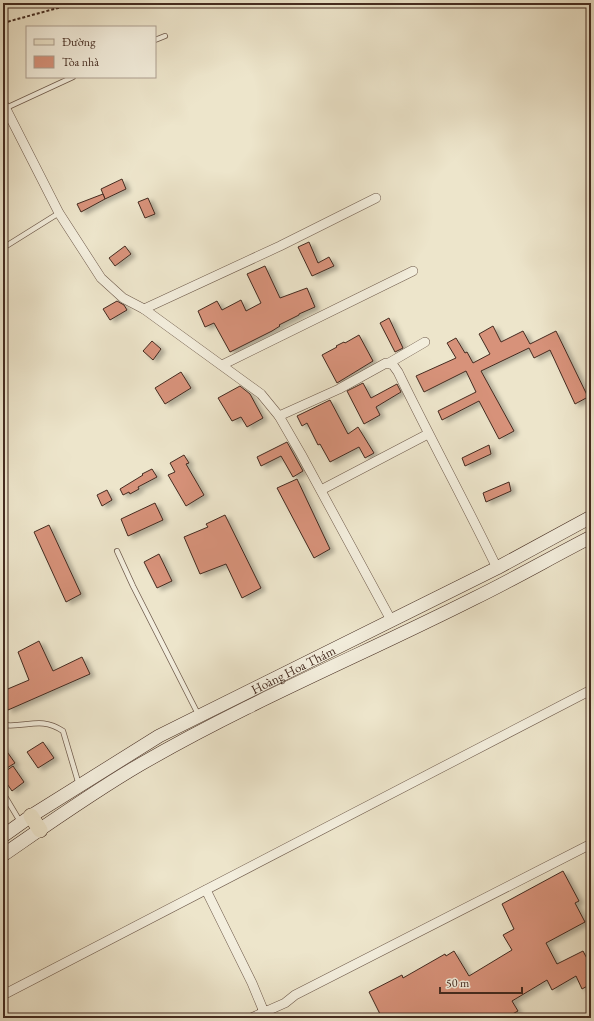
<svg xmlns="http://www.w3.org/2000/svg" width="594" height="1021" font-family="'EB Garamond',serif">
  <defs>
    <filter id="shadow"><feDropShadow dx="4.5" dy="2.5" stdDeviation="2" flood-color="#0004"/></filter>
  </defs>
  <rect width="100%" height="100%" fill="#ede5cb"/>
  <filter id="stains"><feTurbulence type="fractalNoise" baseFrequency=".005" numOctaves="4"/><feColorMatrix values="0 0 0 0 .2 0 0 0 0 .09 0 0 0 0 .02 0 0 0 .5 -.17"/></filter>
  <radialGradient id="worn" r=".72"><stop offset=".6" stop-color="#630" stop-opacity="0"/><stop offset="1" stop-color="#630" stop-opacity=".3"/></radialGradient>
  <g fill="#d7927a" stroke="#442b20" filter="url(#shadow)">
    <path d="M122,179L126,189L105,199L101,189Z"/>
    <path d="M103,194L105,199L81,212L77,204Z"/>
    <path d="M148,198L155,214L145,218L138,202Z"/>
    <path d="M309,242L318,263L329,257L334,266L312,276L298,247Z"/>
    <path d="M125,246L131,254L115,266L109,258Z"/>
    <path d="M265,266L280,298L307,288L315,307L299,314V315L279,325L280,326L272,331L230,352L214,323L205,327L198,311L217,301L222,310L241,300L246,311L261,303L247,274Z"/>
    <path d="M117,301L124,305L127,310L110,320L103,309Z"/>
    <path d="M389,318L403,348L395,352L380,323Z"/>
    <path d="M493,326L501,342L523,331L530,344L556,331L588,397L575,404L550,350L534,358L529,348L481,371L514,431L499,439L479,401L442,420L438,411L476,392L466,371L424,392L416,376L456,358L447,343L456,338L465,353L467,352L473,363L490,354L479,334Z"/>
    <path d="M359,335L373,361L337,383L322,355L337,347L336,346L344,342L345,343Z"/>
    <path d="M152,341L161,349L153,360L143,351Z"/>
    <path d="M181,372L191,388L165,404L155,388Z"/>
    <path d="M363,383L371,398L397,384L401,392L376,407L380,415L364,424L347,391Z"/>
    <path d="M240,386L250,394L263,418L247,427L241,417L232,421L218,398Z"/>
    <path d="M330,400L348,434L358,427L374,453L365,458L359,447L330,462L320,444L318,445L307,423L302,426L297,416Z"/>
    <path d="M287,442L303,471L293,477L281,456L261,466L257,457Z"/>
    <path d="M489,445L491,454L465,466L462,458Z"/>
    <path d="M184,455L189,463L186,464L204,495L186,506L168,475L175,472L170,463Z"/>
    <path d="M152,469L157,477L138,487L139,489L130,494L129,492L123,495L120,489L143,475L142,474Z"/>
    <path d="M297,479L330,549L314,558L277,488Z"/>
    <path d="M509,482L511,491L486,502L483,493Z"/>
    <path d="M107,490L112,500L102,506L97,495Z"/>
    <path d="M155,503L163,520L128,536L121,519Z"/>
    <path d="M225,515L261,588L242,598L226,564L200,574L184,537L208,527L206,524Z"/>
    <path d="M49,525L81,594L66,602L34,532Z"/>
    <path d="M159,554L172,581L157,588L144,562Z"/>
    <path d="M39,641L53,671L82,657L90,674L8,710L3,697V691L29,680L18,652Z"/>
    <path d="M43,742L54,758L38,768L27,752Z"/>
    <path d="M3,746L15,763L7,768L3,762Z"/>
    <path d="M13,766L24,782L12,791L3,778V773Z"/>
    <path d="M563,871L579,901L575,903L585,922L546,943L557,964L583,951L591,966V984L582,989L576,976L552,990L547,980L512,1001L518,1011L505,1018H382L369,992L402,975L403,978L445,954L446,956L454,951L469,976L512,950L503,935L514,929L502,904Z"/>
  </g>
  <g fill="none" stroke-linecap="round" stroke-linejoin="round">
    <defs>
      <g id="lane">
        <path d="M155,40L165,36"/>
        <path d="M6,108L73,77"/>
        <path d="M3,248L59,213"/>
        <path d="M117,551L133,586L199,716"/>
        <path d="M3,725C27,728 40,716 63,731L79,785"/>
        <path d="M3,793L21,823"/>
      </g>
      <g id="street">
        <path d="M3,103L59,213L101,278L123,298L144,309L261,394L279,416L301,454L391,620"/>
        <path d="M144,309L280,246L376,198"/>
        <path d="M389,363L425,342"/>
        <path d="M222,365L413,271"/>
        <path d="M279,416L339,389L386,363L393,365L398,372C430,438 465,502 497,568"/>
        <path d="M321,490L428,434"/>
        <path d="M206,890L252,983L264,1012"/>
        <path d="M3,995L591,690"/>
        <path d="M251,1018L285,1003L295,995L591,844"/>
      </g>
      <g id="secondary">
        <path id="s1" d="M3,836L31,816L159,736L497,568L591,517"/>
        <path d="M3,855C48,824 93,792 141,764C248,702 364,654 475,598C514,579 552,557 591,537"/>
        <path d="M264,1012L267,1018"/>
      </g>
      <path id="primary" d="M31,816L40,830"/>
    </defs>
    <use href="#lane" stroke="#6e5a4b" stroke-width="6"/>
    <use href="#street" stroke="#6e5a4b" stroke-width="10"/>
    <use href="#secondary" stroke="#442b20" stroke-width="14"/>
    <use href="#primary" stroke="#442b20" stroke-width="16"/>
    <path stroke="#442b20" stroke-width="2" stroke-dasharray="3 2" stroke-linecap="butt" d="M3,23L76,3"/>
    <use href="#lane" stroke="#f3eedd" stroke-width="4.5"/>
    <use href="#street" stroke="#f3eedd" stroke-width="9"/>
    <use href="#secondary" stroke="#f3eedd" stroke-width="13"/>
    <use href="#primary" stroke="#ede5cb" stroke-width="15"/>
  </g>
  <g text-anchor="middle" stroke-width="3" stroke-linejoin="round" paint-order="stroke">
    <g font-size="13" fill="#442b20" stroke="#f3eedd">
      <text dy="5" stroke="none"><textPath href="#s1" startOffset="335">Hoàng Hoa Thám</textPath></text>
    </g>
  </g>
  <rect width="594" height="1021" fill="none" stroke="#ede5cb" stroke-width="16"/>
  <rect x="4" y="4" width="586" height="1013" fill="none" stroke="#442b20" stroke-width="2"/>
  <rect x="8" y="8" width="578" height="1005" fill="none" stroke="#442b20"/>
  <rect x="26" y="26" width="130" height="52" fill="#f3eedd" stroke="#ada091"/>
  <rect x="34" y="39" width="20" height="6" fill="#ede5cb" stroke="#ada091"/>
  <text x="62" y="46" font-size="12" fill="#442b20">Đường</text>
  <rect x="34" y="56" width="20" height="12" fill="#d7927a" stroke="#ada091"/>
  <text x="62" y="66" font-size="12" fill="#442b20">Tòa nhà</text>
  <path d="M440 987v6h82v-6" fill="none" stroke="#442b20" stroke-width="2"/>
  <text x="446" y="987" font-size="12" fill="#442b20" stroke="#f3eedd" stroke-width="3" paint-order="stroke">50 m</text>
  <rect width="100%" height="100%" filter="url(#stains)"/>
  <rect width="100%" height="100%" fill="url(#worn)"/>
</svg>
